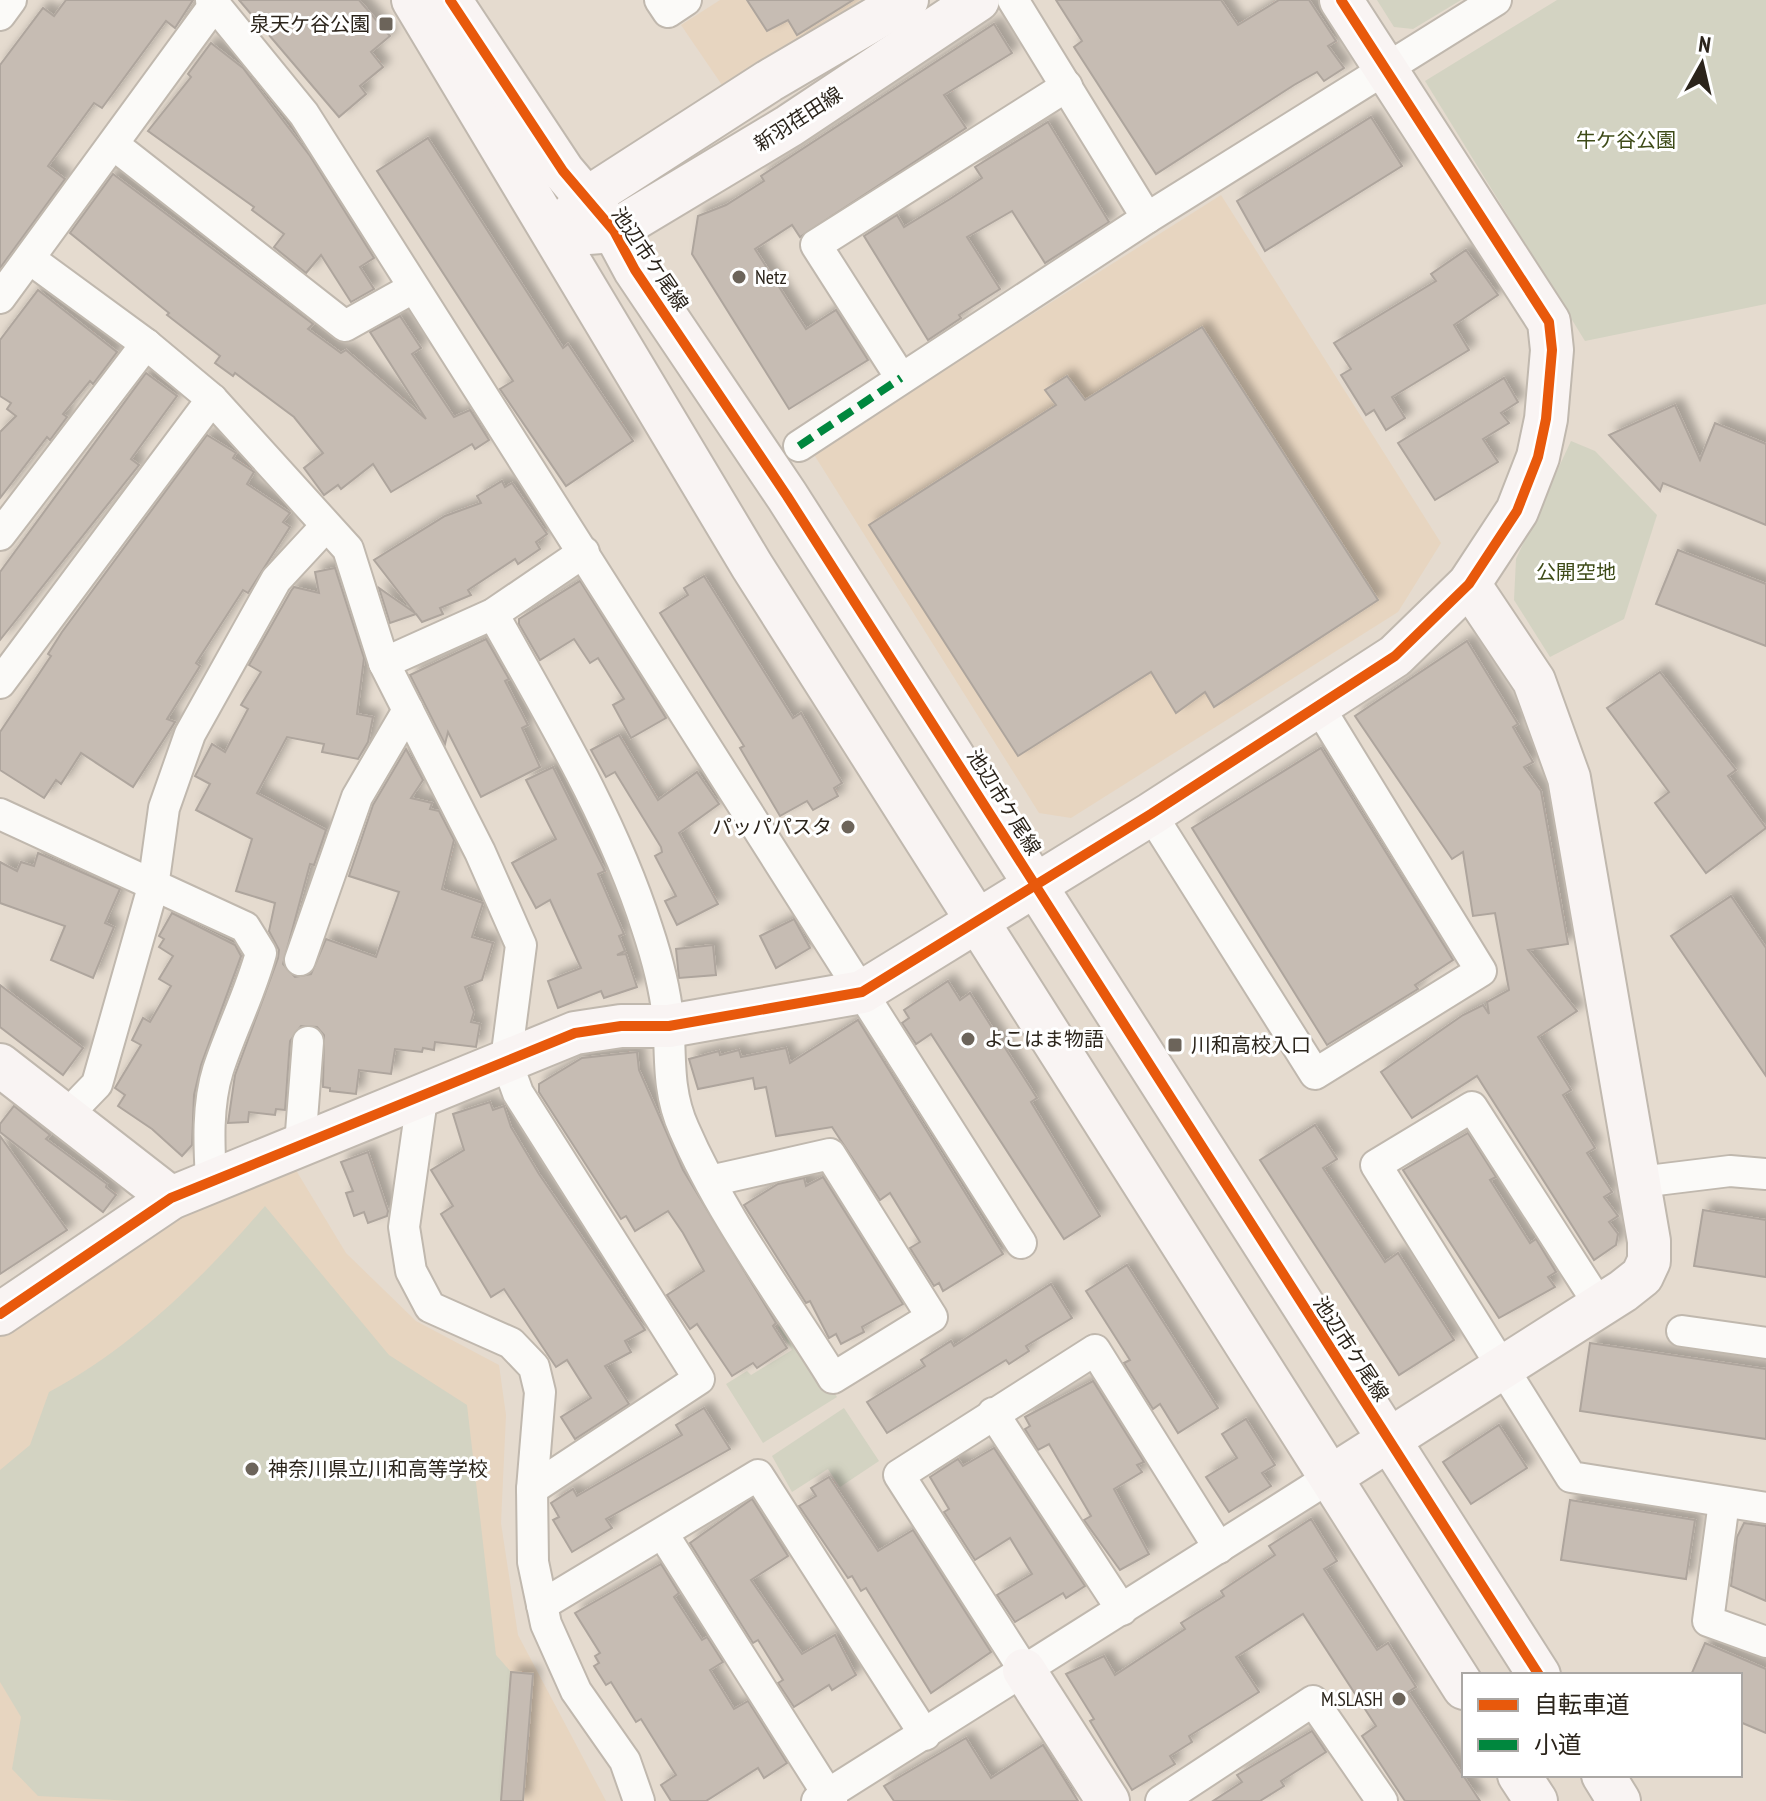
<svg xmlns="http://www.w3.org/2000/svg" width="1766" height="1801" font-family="'PT Sans Narrow','Noto Sans JP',sans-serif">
  <defs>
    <filter id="shadow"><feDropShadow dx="7" dy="-7" stdDeviation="4" flood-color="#0004"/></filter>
  </defs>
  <rect width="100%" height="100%" fill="#e5dbcf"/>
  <g fill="#e7d5c0">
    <path d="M720,0H861L724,88L681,25Z"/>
    <path d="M1221,195L1441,543L1398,612L1071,818L1039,813L813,453Z"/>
    <path d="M288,1157L346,1253L416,1321L499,1365L506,1415L501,1523L518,1635L606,1801H0V1333L202,1199Z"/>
  </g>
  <g fill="#d3d3c2">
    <path d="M1377,0H1461L1413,29L1394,27Z"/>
    <path d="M1557,0H1766V304L1585,341L1425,81Z"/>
    <path d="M1571,441L1595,451L1657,515L1624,619L1550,657L1514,600L1516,559Z"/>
    <path d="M265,1206L389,1355L467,1405L496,1655L511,1672L501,1801H134L38,1796L12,1769L21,1717L0,1682V1470L30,1445L49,1392C133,1347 203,1278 265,1206Z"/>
    <path d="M789,1320L837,1397L763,1443L726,1384L747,1371L751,1375L792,1350L778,1327Z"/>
    <path d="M844,1408L879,1461L840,1487L828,1469L792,1492L772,1456Z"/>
  </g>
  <g fill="#c6bcb3" stroke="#aea59d" stroke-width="2" filter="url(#shadow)">
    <path d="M66,0H193L175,28L166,21L102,108L94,103L48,166L65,179L0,268V65L43,8L54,16Z"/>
    <path d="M239,0H359L390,36L371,52L383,67L360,86L366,94L339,117Z"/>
    <path d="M747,0H853L797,35L788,20L767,31Z"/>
    <path d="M1056,0H1221L1238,25L1279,0H1309L1336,41L1328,46L1344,68L1324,81L1317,72L1294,85L1156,174L1074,47L1082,41Z"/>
    <path d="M994,24L1012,53L944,95L966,128L800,237L792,225L755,249L806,329L836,310L868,360L789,409L692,254L698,216L726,205L764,181L761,176Z"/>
    <path d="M211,43L243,68L310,156L374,258L360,267L374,289L351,302L321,255L306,273L274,247L284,234L252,210L254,207L148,131L191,77L188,74Z"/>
    <path d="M1371,117L1402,166L1265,251L1237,201Z"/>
    <path d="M1048,122L1109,222L1045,263L1012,211L967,237L1000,289L959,315L961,318L928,340L864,236L897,215L904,227L950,199L982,178L975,167Z"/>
    <path d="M428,138L563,348L568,344L633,441L566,486L500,389L513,381L377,171Z"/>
    <path d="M113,174L313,324L308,329L341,353L346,350L426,419L370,332L400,316L421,348L412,354L454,417L470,410L489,440L475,449L472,444L391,492L373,464L341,489L338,485L324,495L304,468L323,453L294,417L235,373L233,376L215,363L220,356L167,315L169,313L70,233Z"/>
    <path d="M1466,250L1498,295L1454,325L1469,350L1392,397L1405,418L1386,430L1374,410L1366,415L1341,375L1351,369L1334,343L1436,281L1431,274Z"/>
    <path d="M38,290L117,352L93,384L90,381L63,414L67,417L50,440L47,437L0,498V432L16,416L7,409L11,403L0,396V340Z"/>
    <path d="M1202,327L1378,600L1214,707L1205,692L1176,713L1151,672L1018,756L869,525L1056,405L1045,390L1067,376L1085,400Z"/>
    <path d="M146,373L177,396L131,459L139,465L0,640V572Z"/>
    <path d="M1504,378L1518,402L1501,413L1509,423L1483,439L1498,462L1435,500L1398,443Z"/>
    <path d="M1675,405L1700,460L1715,423L1766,444V525L1663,483L1660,491L1609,435Z"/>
    <path d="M207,435L236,453L233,458L254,472L247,484L290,513L283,522L290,527L248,593L243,590L196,663L200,666L167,719L175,722L133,787L81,753L61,784L56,780L44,798L0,770V732L51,656L48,654L62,632Z"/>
    <path d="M502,481L505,487L512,483L547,534L536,542L540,549L518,564L515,559L468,590L471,595L440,608L443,614L422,622L416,614L390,623L379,588L415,613L374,560L445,516L481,503L477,496Z"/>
    <path d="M1678,550L1766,584V646L1656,604Z"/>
    <path d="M335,568L364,658L357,714L373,717L368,742L358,759L322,752L324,744L287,737L257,793L326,830L314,865L310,864L283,964L295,977L311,974L326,939L376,957L399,892L349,876L373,805L406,749L423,780L411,798L432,803L430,809L439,811L454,840L442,889L483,903L472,937L493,943L482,980L465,987L474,1012L471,1022L480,1024L476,1047L435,1042L434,1050L423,1048L422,1052L395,1049L391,1074L359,1070L356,1094L330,1091V1088L323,1087L324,1035L317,1027L301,1026L290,1041L285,1110L276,1109L275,1115L249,1112L248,1122L228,1123L235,1075L278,958L279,950L269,931L275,903L236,891L252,839L196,810L210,784L195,776L212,744L225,752L248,709L241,705L261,672L249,665L291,591L294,587L319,593L315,572Z"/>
    <path d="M704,576L793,718L801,713L842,783L834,788L838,796L813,810L807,801L780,816L740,748L744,746L660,613L688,595L684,588Z"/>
    <path d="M580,581L666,718L631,738L613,705L624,699L598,658L590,663L574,639L540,660L519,624V619Z"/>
    <path d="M486,639L509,679L505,681L528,725L522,728L540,767L481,797L448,732L445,744L410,675Z"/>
    <path d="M1467,641L1518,724L1513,727L1533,762L1524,767L1541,791L1568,944L1528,950L1577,1011L1538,1037L1571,1090L1563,1095L1595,1148L1587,1153L1612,1192L1604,1197L1618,1216L1609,1222L1618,1234L1616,1245L1594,1260L1477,1076L1412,1118L1381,1072L1463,1015L1483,1005L1489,1014L1487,1002L1509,990L1495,913L1473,916L1463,852L1452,859L1355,716Z"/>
    <path d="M1660,672L1736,770L1728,776L1766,828L1706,873L1655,803L1669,792L1607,708Z"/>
    <path d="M619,735L658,800L697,772L719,804L679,833L718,904L677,925L665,901L676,896L655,856L662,852L661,847L615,772L606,777L591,750Z"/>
    <path d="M1321,748L1453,960L1415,985L1418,989L1327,1045L1192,828Z"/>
    <path d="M553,767L605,871L598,874L624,934L619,936L625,951L617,955L626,954L637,987L604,998L601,991L558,1008L548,981L581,968L550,900L536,908L512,863L556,839L526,780Z"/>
    <path d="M38,853L120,889L105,923L114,927L93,978L51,960L65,926L0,903V862L17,871L21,862L34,866Z"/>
    <path d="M1731,896L1766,948V1076L1671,936Z"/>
    <path d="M172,913L235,945L241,956L201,1065L194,1095L192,1145L182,1156L152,1129L118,1106L125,1095L115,1088L141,1045L132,1040L143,1018L150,1022L171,986L159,979L173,956L159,947L164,939L159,936Z"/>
    <path d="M794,919L810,948L776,968L760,936Z"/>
    <path d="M713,945L716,975L679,978L676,949Z"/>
    <path d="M948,981L960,1000L970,993L1037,1098L1031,1102L1100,1216L1064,1239L931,1034L916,1044L902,1023L909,1018L904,1010Z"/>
    <path d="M0,985L83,1048L63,1075L0,1027Z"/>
    <path d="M858,1020L1003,1254L943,1291L939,1283L934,1286L910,1248L920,1242L890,1193L880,1200L832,1127L776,1136L766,1087L755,1089L753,1078L698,1089L689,1059L719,1051L720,1055L739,1050L741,1057L786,1048L790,1063Z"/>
    <path d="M637,1052L639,1070L683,1170L776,1323L773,1326L787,1348L757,1368L753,1363L732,1376L697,1324L690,1329L667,1295L704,1271L683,1233L668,1211L635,1231L626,1216L621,1219L539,1092V1084L582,1058Z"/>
    <path d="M490,1102L493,1110L504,1106L511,1127L539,1174L645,1330L625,1341L631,1352L605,1366L629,1404L575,1439L561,1417L591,1398L567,1360L556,1367L504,1289L491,1297L441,1214L453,1206L431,1170L464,1150L453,1114Z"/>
    <path d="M14,1106L50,1135L46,1139L107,1184L106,1187L116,1195L103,1212L0,1132V1124Z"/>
    <path d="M1315,1125L1337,1159L1323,1168L1385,1262L1398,1253L1454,1340L1399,1375L1260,1160Z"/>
    <path d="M1468,1133L1496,1177L1490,1180L1530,1243L1536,1239L1556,1272L1548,1277L1555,1287L1499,1318L1403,1170Z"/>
    <path d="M0,1136L67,1230L0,1274Z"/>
    <path d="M368,1152L388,1211L387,1216L368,1223L364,1212L354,1216L346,1193L353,1191L341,1162Z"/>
    <path d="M823,1177L903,1304L862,1327L864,1332L841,1344L836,1334L829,1338L810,1301L806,1303L744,1205L778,1184L804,1178L806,1186Z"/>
    <path d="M1703,1210L1766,1220V1277L1694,1266Z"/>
    <path d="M1127,1265L1218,1408L1178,1433L1160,1404L1153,1409L1124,1363L1130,1360L1086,1291Z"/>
    <path d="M1051,1284L1072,1318L1026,1346L1029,1351L1009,1364L1006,1360L887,1433L867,1402L925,1366L921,1360L951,1341L954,1346Z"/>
    <path d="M1590,1343L1766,1369V1439L1580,1411Z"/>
    <path d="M1093,1381L1144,1462L1137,1465L1142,1472L1114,1489L1149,1554L1120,1570L1084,1520L1091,1516L1049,1444L1038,1450L1025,1429L1030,1426L1025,1417Z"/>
    <path d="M704,1408L730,1449L606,1519L612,1528L572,1552L553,1520L559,1517L551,1503L573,1489L577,1496L682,1435L676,1425Z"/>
    <path d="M1246,1419L1275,1465L1262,1473L1271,1486L1229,1512L1206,1477L1237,1458L1222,1434Z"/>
    <path d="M1499,1425L1527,1468L1471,1504L1443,1462Z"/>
    <path d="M994,1448L1085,1586L1066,1598L1063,1593L1015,1622L997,1595L1032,1574L1010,1538L975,1560L944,1512L949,1509L930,1477L958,1459L963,1466Z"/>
    <path d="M829,1477L878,1551L913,1530L991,1652L931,1693L866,1588L861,1591L852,1576L848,1578L799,1506L816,1496L811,1488Z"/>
    <path d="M752,1499L788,1556L751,1580L802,1654L835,1635L856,1675L832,1690L829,1685L794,1707L778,1683L783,1680L758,1640L753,1643L690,1543Z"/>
    <path d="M1570,1500L1695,1520L1686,1579L1561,1560Z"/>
    <path d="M1311,1519L1337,1561L1324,1569L1377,1650L1388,1643L1416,1687L1408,1692L1480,1801H1405L1362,1736L1376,1726L1303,1614L1236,1657L1259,1692L1189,1736L1192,1742L1170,1756L1175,1764L1132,1790L1090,1721L1094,1719L1066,1674L1104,1656L1115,1675L1185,1629L1181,1623L1224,1596L1221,1591L1275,1555L1269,1546Z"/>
    <path d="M1744,1523L1766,1526V1601L1731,1586L1737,1537Z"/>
    <path d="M661,1564L679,1593L674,1597L702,1640L707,1637L723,1662L710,1670L734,1709L748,1701L787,1763L764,1778L758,1768L706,1801H671L661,1785L676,1775L641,1719L636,1722L611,1682L606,1685L594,1666L599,1663L595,1656L600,1653L575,1613Z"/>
    <path d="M1705,1643L1766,1669V1733L1740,1722V1675H1691Z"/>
    <path d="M511,1672L533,1674L523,1801H501Z"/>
    <path d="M1312,1731L1326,1752L1281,1781L1284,1786L1260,1801H1213L1242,1782L1237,1775Z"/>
    <path d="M966,1738L991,1778L1043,1745L1078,1801H894L884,1786Z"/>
  </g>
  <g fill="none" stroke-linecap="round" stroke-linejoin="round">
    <defs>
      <g id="street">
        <path d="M211,0L304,114L1021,1243"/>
        <path d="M660,0L668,12L686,0"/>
        <path d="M1013,0L1147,218"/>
        <path d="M0,15L11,0"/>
        <path d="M114,145L345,326L413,288"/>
        <path d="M30,259L146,344L212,399L348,549L384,663L480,852L521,945L506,1060L518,1093L699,1379L532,1489"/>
        <path d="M0,298L215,4"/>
        <path d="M901,378L816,245L1067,86"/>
        <path d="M799,446L1147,218L1496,0"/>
        <path d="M0,535L146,344"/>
        <path d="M493,614C549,714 612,818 647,928C657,958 667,998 669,1029C670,1064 669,1096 684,1129C722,1217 783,1297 833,1378L932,1317L830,1154L710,1181"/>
        <path d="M384,663L493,614L584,552"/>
        <path d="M0,683L212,399"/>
        <path d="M0,814L245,927L261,953C250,994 231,1030 218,1070C207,1105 209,1145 211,1181"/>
        <path d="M1151,814L1315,1074L1481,971L1319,707"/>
        <path d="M300,960L357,797L408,710"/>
        <path d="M422,1099L404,1227L411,1271L430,1307L511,1343L534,1367L540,1392L532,1489L533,1562L546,1624L576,1691L625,1761L639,1801"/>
        <path d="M67,1115L97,1084L153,887L164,808L190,734L276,580L326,526"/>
        <path d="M300,1145L308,1042"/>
        <path d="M1640,1182L1730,1171L1766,1174"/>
        <path d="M1600,1306L1472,1107L1376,1165L1571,1477L1766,1508"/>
        <path d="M1682,1331L1766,1343"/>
        <path d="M993,1413L1122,1610"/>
        <path d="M1724,1502L1708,1621L1766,1642"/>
        <path d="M663,1534L832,1801"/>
        <path d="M542,1605L758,1475L925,1735"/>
        <path d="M1024,1670L899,1475L1095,1350L1219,1548"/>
        <path d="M817,1801L1332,1476"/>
        <path d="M1161,1801L1313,1701L1382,1801"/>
      </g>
      <g id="secondary">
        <path d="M413,0L752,566L1464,1688"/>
        <path d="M450,0L563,171L614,231L635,270L787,496L1539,1675"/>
        <path d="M568,219L586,199L769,81L907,0"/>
        <path d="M588,233L614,231L789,126L978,0"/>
        <path d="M0,1065L171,1198"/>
        <path d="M0,1314L171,1198L575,1033L621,1026H669L862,992L1151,814L1395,656L1469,584L1517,511L1538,457L1546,419L1552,350L1549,322L1341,0"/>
        <path d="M1332,1476L1623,1291L1642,1276L1649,1261V1241L1569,778L1534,681L1469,584"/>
        <path d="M1024,1670L1108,1801"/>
        <path d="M1519,1775L1536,1801"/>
        <path d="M1603,1775L1619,1801"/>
      </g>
    </defs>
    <use href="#street" stroke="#c0b8ae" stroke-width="34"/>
    <use href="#secondary" stroke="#c0b8ae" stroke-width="46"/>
    <use href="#street" stroke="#fbfaf8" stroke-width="30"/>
    <use href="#secondary" stroke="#f9f4f3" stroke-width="42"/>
    <path stroke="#00873e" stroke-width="8" stroke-dasharray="16 8" stroke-linecap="butt" d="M799,446L901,378"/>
    <defs>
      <g id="cycleway">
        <path d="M450,0L563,171L614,231L635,270L787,496L1539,1675"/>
        <path d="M0,1314L171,1198L575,1033L621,1026H669L862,992L1151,814L1395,656L1469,584L1517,511L1538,457L1546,419L1552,350L1549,322L1341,0"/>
      </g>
    </defs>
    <use href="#cycleway" stroke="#fff" stroke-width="15"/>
    <use href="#cycleway" stroke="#e8590c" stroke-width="10"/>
  </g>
  <g fill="#6c645a" stroke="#fff" stroke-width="3">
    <rect x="378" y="16" width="16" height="16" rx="4"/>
    <circle cx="739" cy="277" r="8"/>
    <circle cx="848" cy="827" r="8"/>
    <circle cx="968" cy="1039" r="8"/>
    <rect x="1167" y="1037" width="16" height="16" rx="4"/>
    <circle cx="252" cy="1469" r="8"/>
    <circle cx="1399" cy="1699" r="8"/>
  </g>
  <g text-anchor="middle" stroke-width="6" stroke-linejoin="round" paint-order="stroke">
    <g font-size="20" fill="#2b241b" stroke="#fff" text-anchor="start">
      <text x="370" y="31" text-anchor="end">泉天ケ谷公園</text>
      <text x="755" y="284">Netz</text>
      <text x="832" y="834" text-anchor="end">パッパパスタ</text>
      <text x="984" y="1046">よこはま物語</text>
      <text x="1191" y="1052">川和高校入口</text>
      <text x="268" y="1476">神奈川県立川和高等学校</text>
      <text x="1383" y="1706" text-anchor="end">M.SLASH</text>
    </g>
    <g font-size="20" fill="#2b241b" stroke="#fff">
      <text transform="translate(798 119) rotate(-33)" y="7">新羽荏田線</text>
      <text transform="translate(650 259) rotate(56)" y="7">池辺市ケ尾線</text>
      <text transform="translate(1004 802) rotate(58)" y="7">池辺市ケ尾線</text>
      <text transform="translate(1351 1349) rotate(57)" y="7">池辺市ケ尾線</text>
    </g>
    <g font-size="20" fill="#3e4b18" stroke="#fff">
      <text x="1626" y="147">牛ケ谷公園</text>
      <text x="1576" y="579">公開空地</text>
    </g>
  </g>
  <rect x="1462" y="1673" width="280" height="104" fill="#ffffff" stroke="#aaa7a4" stroke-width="2"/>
  <rect x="1478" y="1699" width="40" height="12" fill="#e8590c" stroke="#aaa7a4" stroke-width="2"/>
  <text x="1534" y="1713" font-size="24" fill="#2b241b">自転車道</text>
  <rect x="1478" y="1739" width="40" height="12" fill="#00873e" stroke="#aaa7a4" stroke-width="2"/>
  <text x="1534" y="1753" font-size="24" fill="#2b241b">小道</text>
  <g transform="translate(1702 64) rotate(8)" stroke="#ffffff" stroke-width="6" paint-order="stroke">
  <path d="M0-6L14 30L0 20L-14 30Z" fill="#2b241b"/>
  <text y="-12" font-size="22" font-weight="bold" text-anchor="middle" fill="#2b241b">N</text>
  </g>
</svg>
